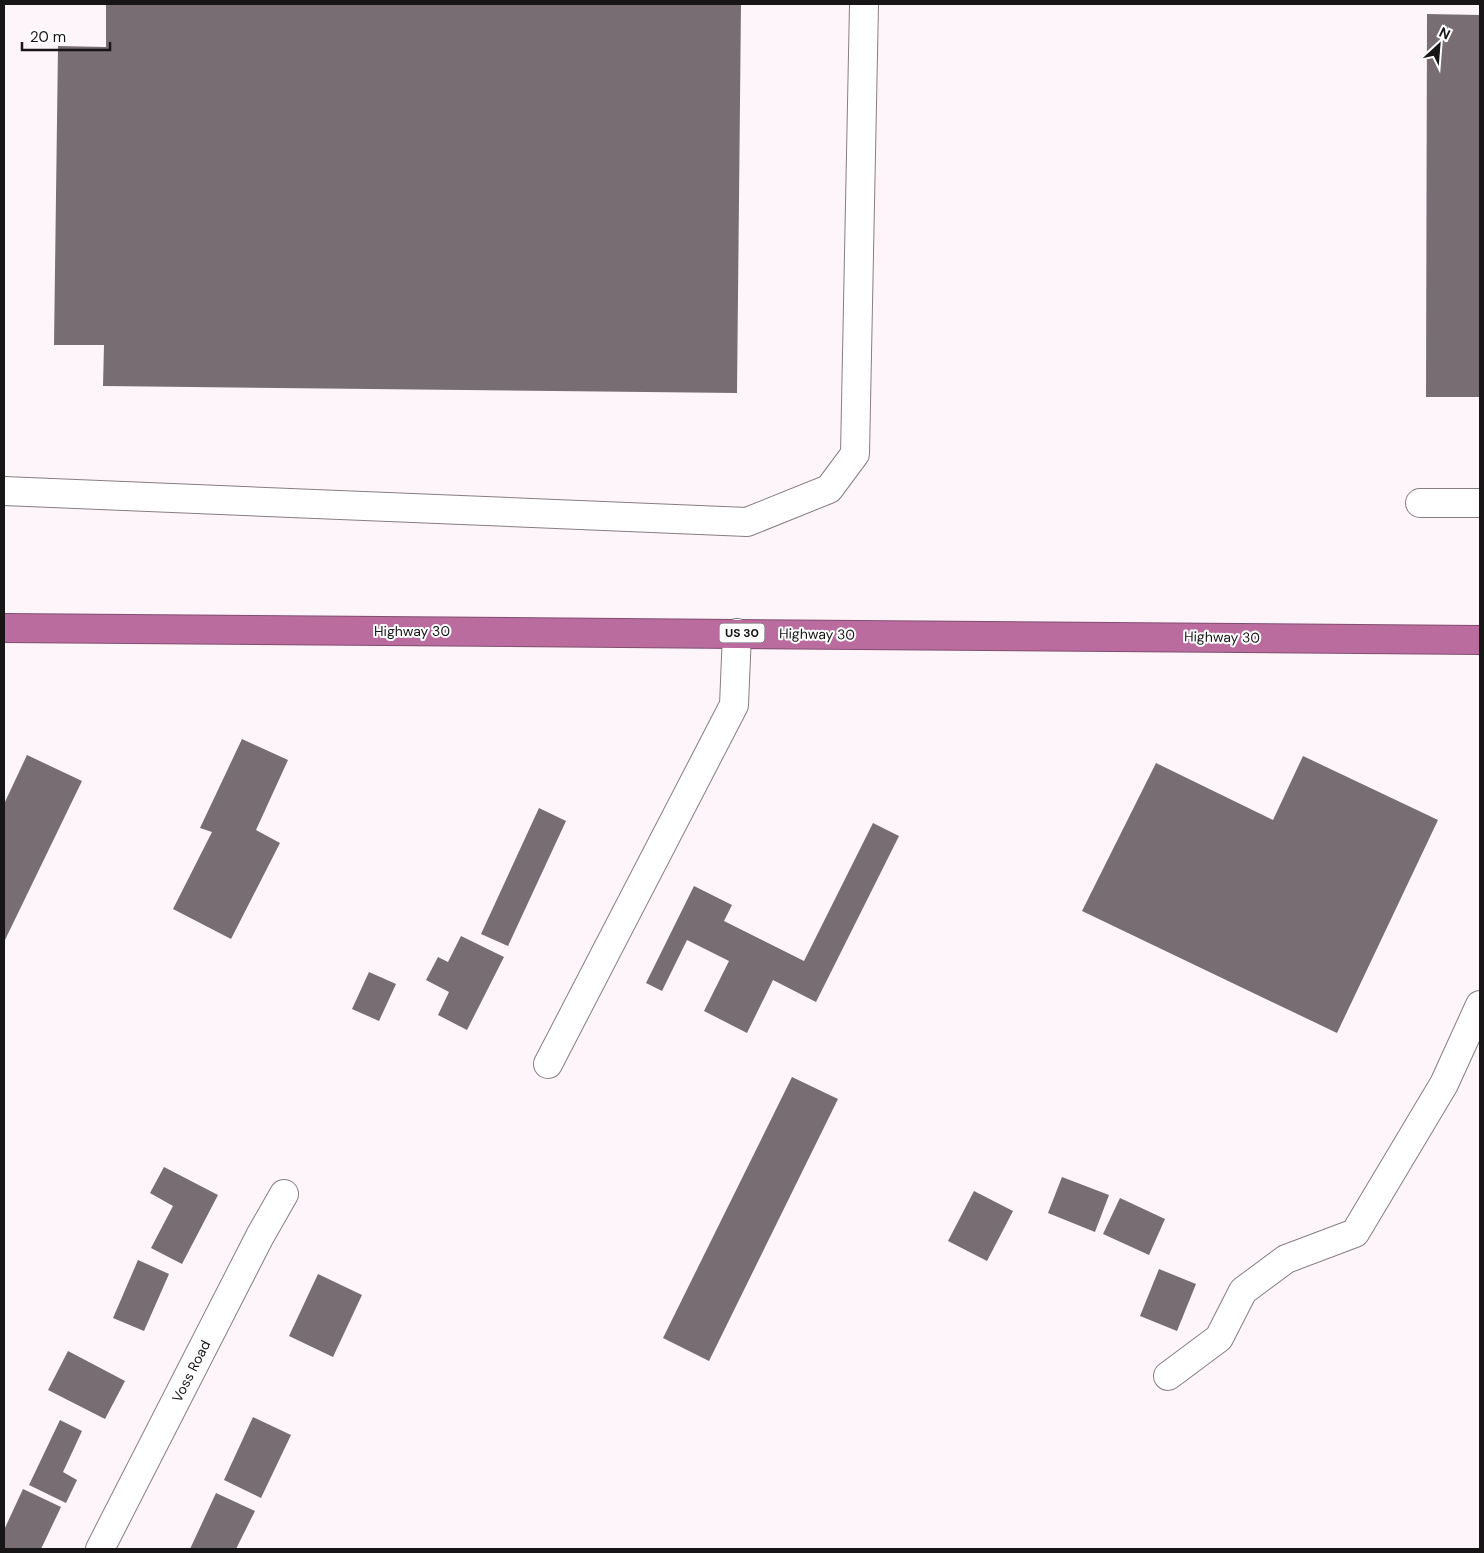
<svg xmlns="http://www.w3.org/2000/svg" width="1484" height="1553" font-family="'DM Sans',sans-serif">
  <rect width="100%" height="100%" fill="#fef5fa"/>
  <g fill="#776d73">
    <path d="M106,4H741L737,393L103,386L104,345H54L58,46L106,47Z"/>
    <path d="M1427,14L1480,15V397H1426Z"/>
    <path d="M242,739L288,760L256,830L280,843L231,939L173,909L212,832L200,828Z"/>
    <path d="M27,755L82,781L4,942V804Z"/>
    <path d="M1303,756L1438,820L1337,1033L1082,911L1156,763L1273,820Z"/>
    <path d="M539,808L566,821L508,946L481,934Z"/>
    <path d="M873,823L899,836L816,1002L773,980L747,1033L704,1011L729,961L687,940L662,991L646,983L694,886L732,905L724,921L804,961Z"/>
    <path d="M461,936L504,957L467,1030L438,1015L449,992L426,980L438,957L448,962Z"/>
    <path d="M369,972L396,984L379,1021L352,1009Z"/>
    <path d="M792,1077L838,1099L709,1361L663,1338Z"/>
    <path d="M164,1167L218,1195L182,1264L151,1248L173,1206L150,1193Z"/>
    <path d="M1062,1177L1109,1195L1095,1232L1048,1213Z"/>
    <path d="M974,1191L1013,1211L987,1261L948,1241Z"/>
    <path d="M1120,1198L1165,1219L1149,1255L1103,1234Z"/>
    <path d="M138,1260L169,1274L144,1331L113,1318Z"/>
    <path d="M1159,1269L1196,1284L1177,1331L1140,1316Z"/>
    <path d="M318,1274L362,1295L333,1357L289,1336Z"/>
    <path d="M68,1351L125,1381L105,1419L48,1390Z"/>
    <path d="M253,1417L291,1435L261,1498L224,1480Z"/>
    <path d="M60,1420L82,1431L63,1472L77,1480L66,1503L29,1485Z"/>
    <path d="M23,1489L61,1507L41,1549H4V1530Z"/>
    <path d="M216,1493L255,1511L236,1549H190Z"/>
  </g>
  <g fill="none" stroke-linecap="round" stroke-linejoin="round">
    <defs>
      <g id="minor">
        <path d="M4,491L747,522L829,489L855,454L864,4"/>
        <path d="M1420,503H1480"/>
        <path d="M548,1064L734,705L737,633"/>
        <path d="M1168,1376L1219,1338L1243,1291L1286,1259L1355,1233L1444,1084L1480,1005"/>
        <path d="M100,1549L260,1236L284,1194"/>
      </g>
      <path id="highway" d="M4,628L1480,640"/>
    </defs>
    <use href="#minor" stroke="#877d83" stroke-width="30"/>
    <use href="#highway" stroke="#814e6f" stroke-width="30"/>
    <use href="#minor" stroke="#fff" stroke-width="28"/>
    <use href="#highway" stroke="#ba6c9f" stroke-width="28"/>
  </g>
  <g text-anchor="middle" stroke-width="4" stroke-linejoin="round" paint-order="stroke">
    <rect fill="#fff" stroke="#5d5b5d" stroke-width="1" x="719.5" y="623.5" width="45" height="19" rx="4"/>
    <g font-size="12" font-weight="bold" fill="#181517">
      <text x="742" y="637">US 30</text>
    </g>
    <g font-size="14" fill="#181517" stroke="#fff">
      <text x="412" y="636">Highway 30</text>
      <text transform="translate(817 634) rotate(1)" y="5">Highway 30</text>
      <text transform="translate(1222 637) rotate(1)" y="5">Highway 30</text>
      <text transform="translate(191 1371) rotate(-63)" y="5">Voss Road</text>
    </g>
  </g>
  <rect width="1484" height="1553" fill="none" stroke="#181517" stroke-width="10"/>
  <g transform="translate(1439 45) rotate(26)" stroke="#ffffff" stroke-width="4" paint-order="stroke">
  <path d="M0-4L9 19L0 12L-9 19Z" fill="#181517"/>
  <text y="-8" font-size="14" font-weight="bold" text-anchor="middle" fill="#181517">N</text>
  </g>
  <path d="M22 42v8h88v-8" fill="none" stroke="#181517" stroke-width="2.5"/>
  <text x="30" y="42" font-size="15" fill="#181517" stroke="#ffffff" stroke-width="4" paint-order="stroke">20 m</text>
</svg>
